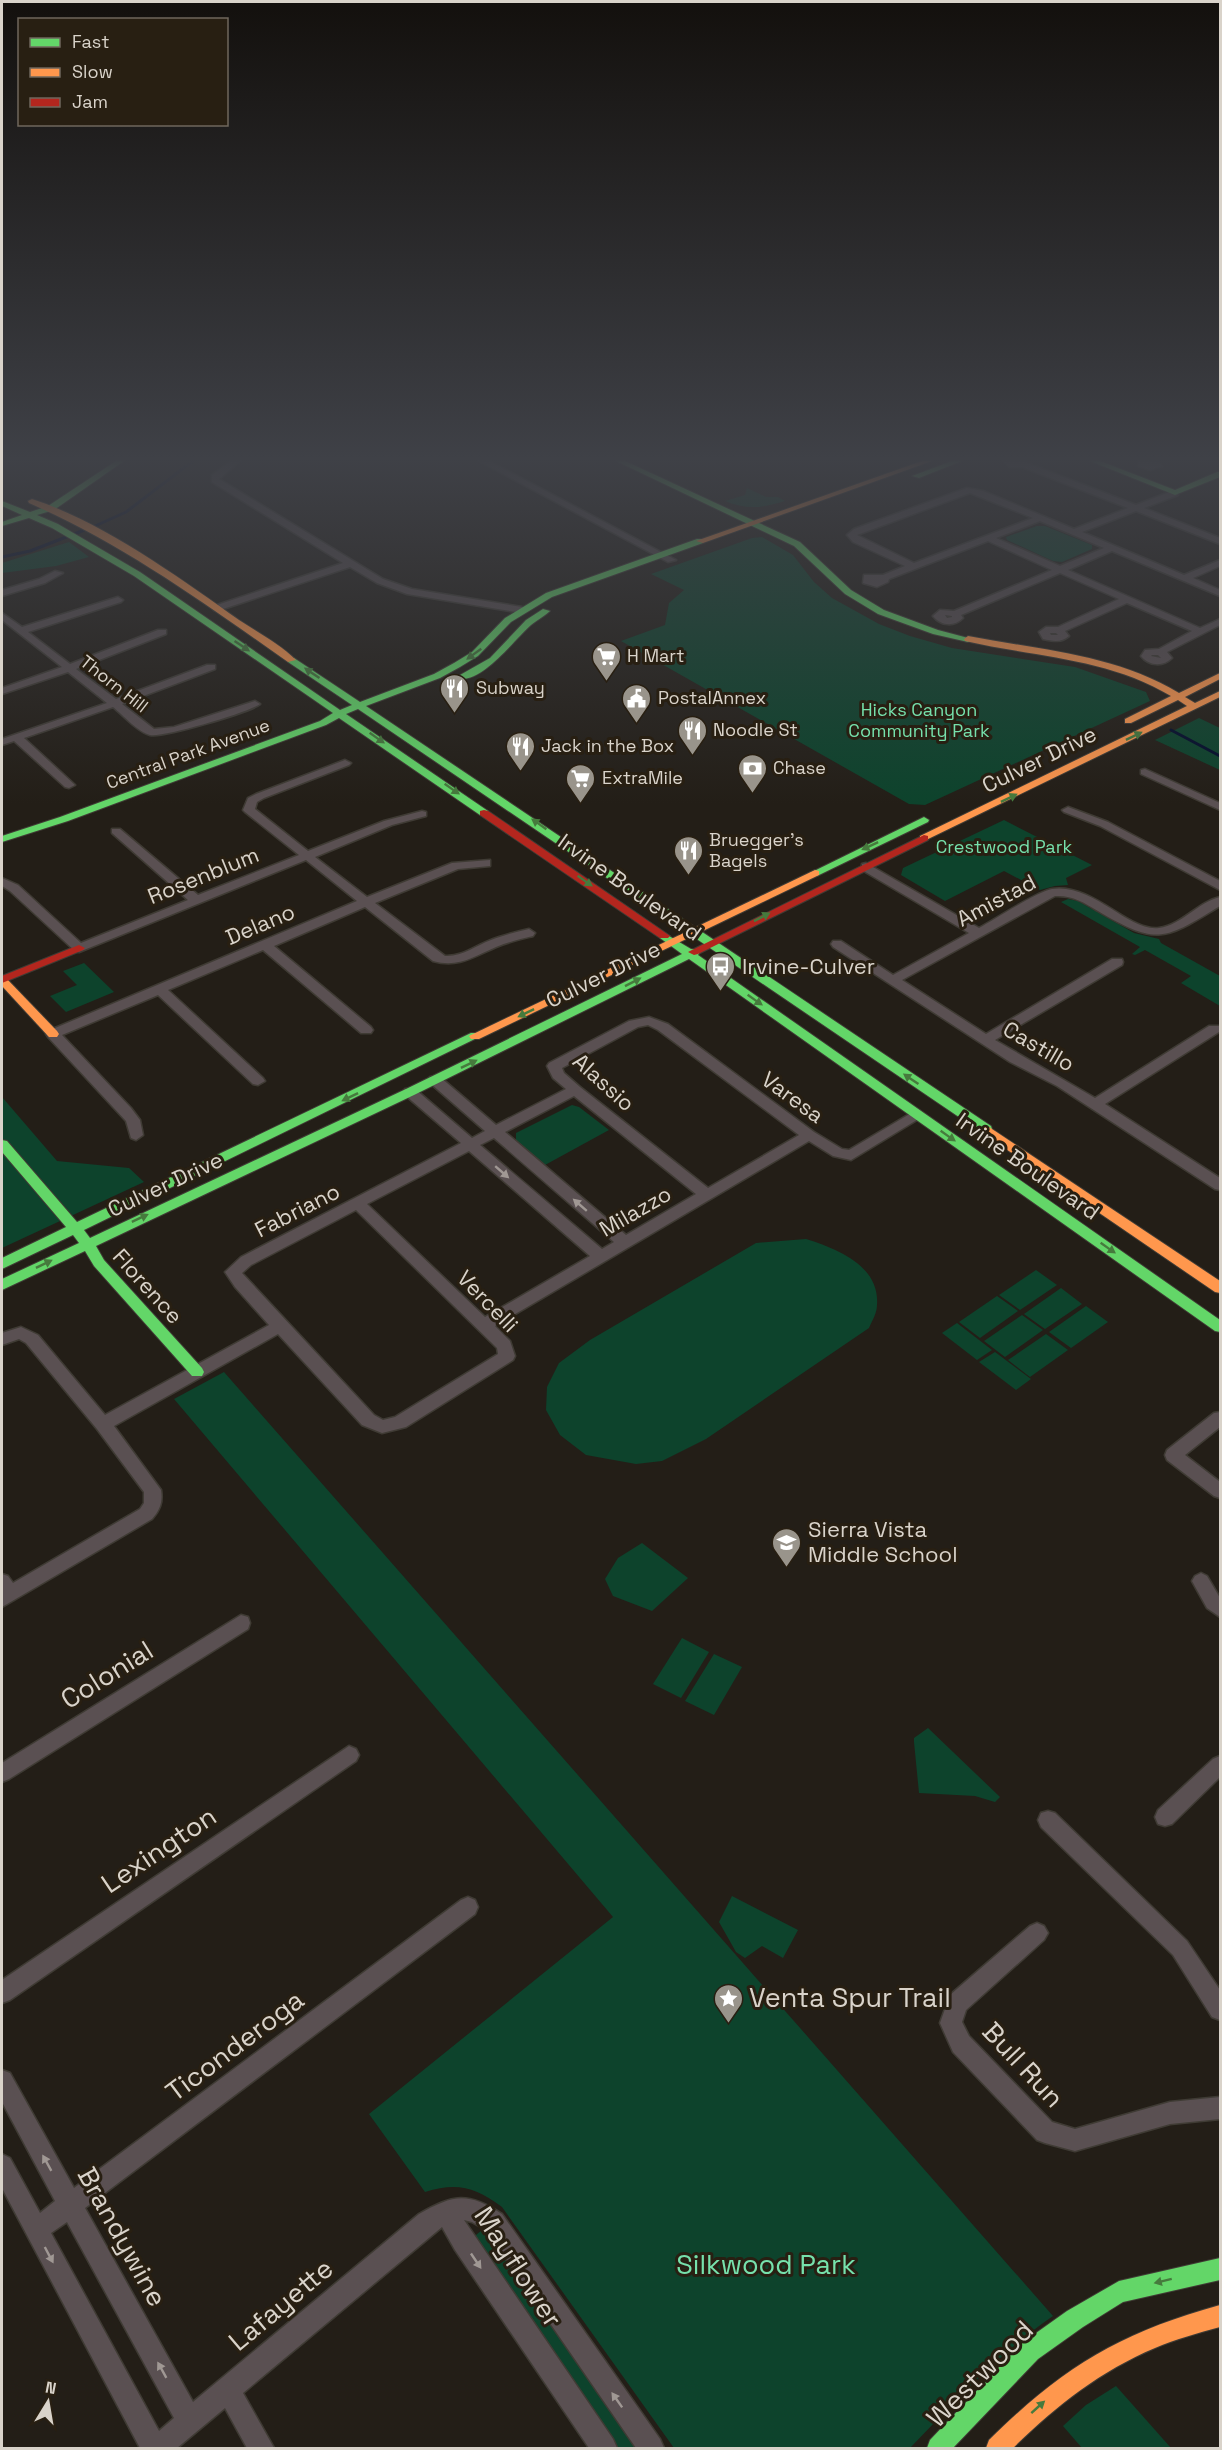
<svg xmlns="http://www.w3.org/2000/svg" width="1222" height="2450" font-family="'Space Grotesk',sans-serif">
  <rect width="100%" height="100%" fill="#231e17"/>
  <g fill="#0d432c">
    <path d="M747,488L766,497H778L785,501C763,508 746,510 725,501L745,495Z"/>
    <path d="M1037,526H1045L1092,545V549L1062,562L1053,561L1007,540L1006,537Z"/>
    <path d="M762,537L793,555L814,582L832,598L879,624L910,636L952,648L1075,667L1146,692L1150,701L925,805L909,804L621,641L665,625L669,603L684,590L651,574L752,538Z"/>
    <path d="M69,542L89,557L56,566L2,573V563Z"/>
    <path d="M1199,718L1220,728V770L1155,740Z"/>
    <path d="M1004,820L1092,865L1066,878L1068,885L1055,886L1040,890L1004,871L945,901L901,875L903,868Z"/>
    <path d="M1068,899L1078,901L1134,933L1159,939L1161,943L1220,976V1006L1181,983L1191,976L1145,950L1135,955L1132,954L1140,947L1061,902Z"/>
    <path d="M84,963L114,992L66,1012L50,996L77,985L63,971Z"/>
    <path d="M2,1097L57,1161L129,1168L144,1182L2,1248Z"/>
    <path d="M572,1105L579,1107L609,1130L545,1165L516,1141V1133Z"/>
    <path d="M806,1239C838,1249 880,1266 877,1305C877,1313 872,1321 869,1328L706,1439L662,1461L636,1464L586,1455L560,1435L546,1410L547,1387L559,1363L590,1340L756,1243Z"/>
    <path d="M1036,1270L1057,1285L1020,1310L999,1295Z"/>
    <path d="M1061,1288L1082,1304L1045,1329L1024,1314Z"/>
    <path d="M997,1296L1018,1311L980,1338L959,1322Z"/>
    <path d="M1086,1306L1108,1322L1071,1348L1049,1332Z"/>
    <path d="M1022,1315L1043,1330L1005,1357L984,1341Z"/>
    <path d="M957,1323L992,1350L977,1360L942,1333Z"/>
    <path d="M1046,1334L1068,1350L1030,1377L1008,1360Z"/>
    <path d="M995,1352L1031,1379L1016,1390L979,1362Z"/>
    <path d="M224,1372L1053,2316C999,2353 956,2401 910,2448H674L502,2207C475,2187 457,2182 425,2192L369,2114L613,1917L174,1399Z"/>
    <path d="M642,1543L688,1578L652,1611L613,1596L605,1579L618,1558Z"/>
    <path d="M682,1638L709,1652L681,1698L653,1684Z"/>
    <path d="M714,1654L742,1667L714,1715L685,1701Z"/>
    <path d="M928,1728L1000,1797L995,1802L975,1796L919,1793L914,1742V1738Z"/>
    <path d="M732,1896L798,1930L783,1958L762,1946L745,1958L736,1952L719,1922Z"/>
    <path d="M482,2230L489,2234L638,2448H617L476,2242V2235Z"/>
    <path d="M1116,2386L1171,2448H1082L1063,2426L1086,2405Z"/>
  </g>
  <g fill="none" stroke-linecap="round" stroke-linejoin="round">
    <g stroke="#030d2c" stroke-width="3">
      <path d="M95,526L126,512L193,461"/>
      <path d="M2,557L30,551L87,529"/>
      <path d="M1171,730L1220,756"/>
    </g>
    <defs>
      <g id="street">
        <path d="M231,461H240L219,479L383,579L412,589L522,607L527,610L522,613L407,594L377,583L350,567L220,610H214V606L343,563L212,482V475Z"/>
        <path d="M479,461H489L676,560L668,562Z"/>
        <path d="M1003,461H1027V463L1136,505L1172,491H1178V495L1144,508L1220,538V544L1136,511L1082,532L1184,575L1220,560V566L1193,578L1220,590V596L1112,551L1068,570L1200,628L1220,619V625L1167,652L1172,658C1163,667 1149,666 1141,656L1145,650L1159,649L1192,631L1127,603L1065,631L1069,636C1061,643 1053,641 1043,639L1039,632L1046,627H1058L1119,599L1060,573L961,615L963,618C954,627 941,626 933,616L940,610L954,611L1052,570L988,541L889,579L888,582L877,587L863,583L864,575H883L905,566L853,542L847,535L854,529L967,488L983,491L1074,529L1128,508L1022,467H1010ZM970,493L1033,518L914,563L857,535ZM1040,521L1104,548L1060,566L996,538ZM945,615L952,616V617L947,618ZM1050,633H1056L1058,635H1051ZM1158,655L1161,658L1151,656L1152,655Z"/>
        <path d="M1139,461H1158L1162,466L1150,470L1138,466Z"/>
        <path d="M55,571L63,573L45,583L2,596V590L39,579Z"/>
        <path d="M118,597L123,600L121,602L28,632L70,664L158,630H166V634L76,669L116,699L207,665H215V669L122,704L154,729L174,727L255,701L260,704C250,712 163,738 150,735C138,732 123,715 113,707L24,738L75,785L69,788L65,787L14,741L2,745V739L107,703L68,672L2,694V688L62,667L2,620V613L22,627Z"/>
        <path d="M345,760L351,763L349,765L264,798L257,802L255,809L308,851L384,821L422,811L426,812V816L392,825L315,857L367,897L452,863L490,860V866L458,869L375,903L445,956C462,957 475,946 491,940C503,935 516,932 529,929L535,933L533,936C521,939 508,942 496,947C473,957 458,968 433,961L365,907L274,946L371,1027L373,1030L371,1033H361L263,950L168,990L263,1078L265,1081L258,1085L253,1084L158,995L62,1035L131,1108L140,1120L143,1135L136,1140L131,1138L126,1121L48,1037L46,1034L48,1031L357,901L306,860L79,952L75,951L10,891L2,886V878L18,885L81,943L188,900L112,833V829H120L198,895L299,855L245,812L243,810L248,798L256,794Z"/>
        <path d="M1145,769L1220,803V810L1141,774V770Z"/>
        <path d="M1068,807L1108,822L1220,881V890L1100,826L1064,812L1062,810Z"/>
        <path d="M866,863L979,928C994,920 1038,891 1052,889C1094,883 1128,932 1159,928C1182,925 1198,902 1220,897V906C1164,940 1157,946 1098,911C1083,902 1072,895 1055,896L902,980L986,1034L1112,959H1122L1123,962L1122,965L995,1040L1095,1098L1209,1026H1219V1032L1105,1104L1220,1178V1190L1215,1189L1057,1086L1010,1062L833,947L831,944L833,941H841L893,975L969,933L862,870V864Z"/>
        <path d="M649,1017L668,1024L814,1132L842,1149L849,1150L913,1112L918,1110L925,1115L851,1160L833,1156L809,1141L495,1326L510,1341L515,1356L513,1360L406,1427L382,1433L362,1425L278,1334L114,1426L161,1490C163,1502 160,1510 152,1519L2,1607V1574L8,1576L13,1583L140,1509L144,1503V1492L97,1429L26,1343L19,1339L2,1345V1333L21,1327L38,1335L105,1415L269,1325L235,1287L225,1272L241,1257L461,1143L405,1095L403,1092L405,1089H415L472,1138L485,1131L430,1083L428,1080L430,1077H440L496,1125L566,1089L553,1078L547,1066L549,1063L629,1021ZM648,1025L658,1030L799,1135L708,1188L580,1087L564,1073L562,1068L638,1027ZM574,1096L696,1194L626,1235L505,1132ZM494,1138L614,1242L602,1249L480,1145ZM469,1151L590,1256L485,1317L367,1204ZM356,1210L497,1348L498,1354L395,1417L383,1420L374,1415L242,1273L251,1265Z"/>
        <path d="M1220,1412V1427L1185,1455L1220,1482V1498L1214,1496L1167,1460L1165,1455L1167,1450L1214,1413Z"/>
        <path d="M1201,1573L1207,1576L1220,1598V1617L1207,1608L1192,1581L1195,1576Z"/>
        <path d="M241,1615L248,1617L250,1623L248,1629L9,1779L2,1782V1763Z"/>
        <path d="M349,1746L356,1749L359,1755L356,1761L10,2000L2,2003V1980Z"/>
        <path d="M1220,1756V1777L1172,1824L1165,1826L1158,1824L1155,1817L1158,1810L1213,1759Z"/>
        <path d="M1048,1811L1055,1813L1187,1941L1220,1990V2020L1212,2017L1173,1955L1041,1827L1038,1820L1041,1813Z"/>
        <path d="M468,1897L475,1900L478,1907L475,1914L85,2208L193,2402L419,2214C453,2195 467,2191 502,2214L660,2439L664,2448H636L486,2230L472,2222L464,2220L613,2439L617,2448H589L455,2250L442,2227L243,2393L274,2448H247L225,2408L177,2448H140L2,2188V2154L10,2158L40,2213L55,2201L2,2102V2070L10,2073L74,2188L461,1900ZM67,2222L174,2418L159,2431L51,2233Z"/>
        <path d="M1037,1923L1044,1926L1048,1933L1044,1940L966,2010L962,2022L969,2036L1052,2122L1075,2129L1170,2102L1220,2097V2119L1170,2124L1075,2151L1045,2143L1037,2140L953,2052L940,2023L950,1995L1030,1926Z"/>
      </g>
      <g id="fast">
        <path d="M116,461H124L54,510L37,515L58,524L140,572L340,710L352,705L288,662V658H294L360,702L434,674L454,663L472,652L505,618L546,593L697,539H703V543L552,597L511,622L478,656L460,667L440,678L366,706L991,1126L992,1129L991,1132H981L358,709L346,714L488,811V815H480L339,718L326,725L68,821L2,842V836L60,817L320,721L333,713L134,576L52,528L29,518L2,526V522L22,515L2,506V501L30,512L48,506Z"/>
        <path d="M616,461H625L800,542L851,590L884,610L938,630L972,639L968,642L933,634L878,614L845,594L794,546Z"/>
        <path d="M952,461H962L919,478L912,476Z"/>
        <path d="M1090,461H1100L1175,490L1217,472H1220V477L1175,495Z"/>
        <path d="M543,609L550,611C545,616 537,620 531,625C514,640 484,681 460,679V675L490,658L526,620Z"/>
        <path d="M924,817L929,820L928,822L819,875L815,876L810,873Z"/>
        <path d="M664,933L691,949L698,950L700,952L698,955L1220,1320V1332L1215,1331L689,959L414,1095L96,1246L104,1260L202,1368L204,1372L202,1376H192L94,1266L85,1251L2,1290V1279L79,1243L73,1235L2,1269V1258L66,1227L2,1152V1140L7,1141L77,1222L471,1033H479L481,1036L84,1230L90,1238L406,1089L682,954L660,938V934Z"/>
        <path d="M1220,2258V2280L1123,2302L1083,2327L1038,2359L953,2448H927L930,2440L1022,2343L1067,2311L1119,2281Z"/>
      </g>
      <g id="slow">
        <path d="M922,461H932L703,543L696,541Z"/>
        <path d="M32,499C101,521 180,578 239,620C257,632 280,644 296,660L288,662C204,603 123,544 29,503L28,501Z"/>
        <path d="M968,636C1040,650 1114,654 1179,693L1220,673V679L1185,697L1195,703L1220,691V697L924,841L920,840V836L1187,706L1178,700L1131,723H1125V719L1171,696C1108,658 1035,657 965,641L964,639Z"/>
        <path d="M815,870L819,871V875L479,1039H471L469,1036Z"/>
        <path d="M2,977L6,978L57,1031L59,1034L57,1037H49L2,986Z"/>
        <path d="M986,1125L1220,1281V1293L1215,1292L981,1132L980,1129Z"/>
        <path d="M1220,2305V2327C1198,2333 1176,2339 1155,2348C1100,2371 1055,2407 1013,2448H986L989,2440C1063,2367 1119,2333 1220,2305Z"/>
      </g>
      <g id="jam">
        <path d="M484,810L488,811L670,936L668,938H660L480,815V811Z"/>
        <path d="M924,835L928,836V840L698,954L694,955L688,952Z"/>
        <path d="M79,945L85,948L83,950L2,983V976Z"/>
      </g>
    </defs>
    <use href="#street" stroke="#3f3b34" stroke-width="3"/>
    <use href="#fast" stroke="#3f3b34" stroke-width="2"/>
    <use href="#slow" stroke="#3f3b34" stroke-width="2"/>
    <use href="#jam" stroke="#3f3b34" stroke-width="2"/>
    <use href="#street" fill="#5a5052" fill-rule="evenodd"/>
    <use href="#fast" fill="#63d668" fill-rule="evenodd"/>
    <use href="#slow" fill="#ff974d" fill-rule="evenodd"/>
    <use href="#jam" fill="#b3261e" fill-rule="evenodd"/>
  </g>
  <defs><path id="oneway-solid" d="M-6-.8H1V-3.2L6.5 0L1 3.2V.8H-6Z" transform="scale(1.5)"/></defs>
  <g fill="#467a3d">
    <use href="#oneway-solid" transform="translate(242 646) rotate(34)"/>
    <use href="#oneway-solid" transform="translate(474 654) rotate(144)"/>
    <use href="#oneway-solid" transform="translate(312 673) rotate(-146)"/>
    <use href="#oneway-solid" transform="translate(1134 736) rotate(-26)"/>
    <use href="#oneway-solid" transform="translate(377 738) rotate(35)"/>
    <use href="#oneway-solid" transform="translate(452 789) rotate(35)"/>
    <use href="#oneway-solid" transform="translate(1009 798) rotate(-26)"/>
    <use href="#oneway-solid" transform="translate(539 824) rotate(-145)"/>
    <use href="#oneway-solid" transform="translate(870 846) rotate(155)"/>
    <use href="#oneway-solid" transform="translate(585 881) rotate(35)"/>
    <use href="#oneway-solid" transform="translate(762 917) rotate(-27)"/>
    <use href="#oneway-solid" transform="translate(633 982) rotate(-27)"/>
    <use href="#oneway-solid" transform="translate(755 1000) rotate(35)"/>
    <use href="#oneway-solid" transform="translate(526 1013) rotate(154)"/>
    <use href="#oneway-solid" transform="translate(469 1064) rotate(-26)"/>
    <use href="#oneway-solid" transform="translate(911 1079) rotate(-146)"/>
    <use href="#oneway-solid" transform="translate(350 1097) rotate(154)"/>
    <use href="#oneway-solid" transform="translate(948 1136) rotate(35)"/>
    <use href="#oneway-solid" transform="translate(140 1218) rotate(-25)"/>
    <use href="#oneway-solid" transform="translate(1108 1248) rotate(35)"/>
    <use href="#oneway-solid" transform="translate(44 1264) rotate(-26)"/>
    <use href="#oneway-solid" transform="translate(1163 2281) rotate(166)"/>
    <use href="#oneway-solid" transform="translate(1038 2407) rotate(-42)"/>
  </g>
  <g fill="#a09894">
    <use href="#oneway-solid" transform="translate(502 1172) rotate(41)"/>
    <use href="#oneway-solid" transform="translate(580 1205) rotate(-139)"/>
    <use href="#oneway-solid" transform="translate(47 2163) rotate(-119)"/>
    <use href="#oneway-solid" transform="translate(49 2255) rotate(62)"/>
    <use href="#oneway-solid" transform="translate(476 2261) rotate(56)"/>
    <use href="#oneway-solid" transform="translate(162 2370) rotate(-119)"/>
    <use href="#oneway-solid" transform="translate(617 2400) rotate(-125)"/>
  </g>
  <linearGradient id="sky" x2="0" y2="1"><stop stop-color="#13100d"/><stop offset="0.57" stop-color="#3f4147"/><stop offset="1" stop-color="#3f4147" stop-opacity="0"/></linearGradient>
  <rect width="1222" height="804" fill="url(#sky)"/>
  <defs>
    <symbol id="supermarket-pin" viewBox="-11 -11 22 30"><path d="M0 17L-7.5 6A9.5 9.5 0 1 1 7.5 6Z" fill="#99948b" stroke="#281f12"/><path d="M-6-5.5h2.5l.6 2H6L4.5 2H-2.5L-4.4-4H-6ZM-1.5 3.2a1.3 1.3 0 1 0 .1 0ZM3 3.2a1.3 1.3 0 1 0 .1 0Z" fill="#fff"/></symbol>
    <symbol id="restaurant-pin" viewBox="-11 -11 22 30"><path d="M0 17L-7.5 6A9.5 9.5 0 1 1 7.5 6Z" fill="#99948b" stroke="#281f12"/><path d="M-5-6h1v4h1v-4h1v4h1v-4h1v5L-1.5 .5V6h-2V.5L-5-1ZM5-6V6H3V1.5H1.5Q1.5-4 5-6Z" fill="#fff"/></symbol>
    <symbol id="civic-pin" viewBox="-11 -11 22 30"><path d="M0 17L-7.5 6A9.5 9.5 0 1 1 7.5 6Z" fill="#99948b" stroke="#281f12"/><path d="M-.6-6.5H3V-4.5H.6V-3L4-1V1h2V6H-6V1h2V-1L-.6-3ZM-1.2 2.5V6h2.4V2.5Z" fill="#fff"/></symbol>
    <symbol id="bank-pin" viewBox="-11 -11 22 30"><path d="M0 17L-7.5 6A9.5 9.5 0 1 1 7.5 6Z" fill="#99948b" stroke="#281f12"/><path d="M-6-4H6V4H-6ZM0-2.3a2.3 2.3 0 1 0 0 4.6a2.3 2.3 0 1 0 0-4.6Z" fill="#fff"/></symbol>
    <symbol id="bus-pin" viewBox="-11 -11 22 30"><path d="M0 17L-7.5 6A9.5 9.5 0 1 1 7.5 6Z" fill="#99948b" stroke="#281f12"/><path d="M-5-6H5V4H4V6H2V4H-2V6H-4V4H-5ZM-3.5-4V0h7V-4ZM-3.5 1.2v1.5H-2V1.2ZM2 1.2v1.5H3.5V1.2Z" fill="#fff"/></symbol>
    <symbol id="school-pin" viewBox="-11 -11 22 30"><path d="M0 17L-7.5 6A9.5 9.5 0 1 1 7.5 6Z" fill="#99948b" stroke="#281f12"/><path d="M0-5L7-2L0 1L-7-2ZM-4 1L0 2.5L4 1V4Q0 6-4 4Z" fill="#fff"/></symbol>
    <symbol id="sight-pin" viewBox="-11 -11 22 30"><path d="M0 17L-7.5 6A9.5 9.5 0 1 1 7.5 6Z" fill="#99948b" stroke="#281f12"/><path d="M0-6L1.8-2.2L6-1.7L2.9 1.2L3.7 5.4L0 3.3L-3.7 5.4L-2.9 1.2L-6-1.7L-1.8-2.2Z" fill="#fff"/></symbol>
  </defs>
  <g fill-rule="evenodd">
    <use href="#supermarket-pin" x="590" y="640" width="33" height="45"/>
    <use href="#restaurant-pin" x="438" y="672" width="33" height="45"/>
    <use href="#civic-pin" x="620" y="682" width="33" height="45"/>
    <use href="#restaurant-pin" x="676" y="714" width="33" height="45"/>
    <use href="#restaurant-pin" x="504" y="730" width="33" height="45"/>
    <use href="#bank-pin" x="736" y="752" width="33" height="45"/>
    <use href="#supermarket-pin" x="564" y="762" width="33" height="45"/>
    <use href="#restaurant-pin" x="672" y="834" width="33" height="45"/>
    <use href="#bus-pin" x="704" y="950" width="33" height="45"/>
    <use href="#school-pin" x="770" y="1526" width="33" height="45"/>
    <use href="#sight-pin" x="712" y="1982" width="33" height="45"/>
  </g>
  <g text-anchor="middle" stroke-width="6" stroke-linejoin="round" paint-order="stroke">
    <g font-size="18" fill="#d9d3ca" stroke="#281f12" text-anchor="start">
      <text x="627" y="662">H Mart</text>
      <text x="476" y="694">Subway</text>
      <text x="658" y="704">PostalAnnex</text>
      <text x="713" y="736">Noodle St</text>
      <text x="541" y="752">Jack in the Box</text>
      <text x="773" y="774">Chase</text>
      <text x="602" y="784">ExtraMile</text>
      <text x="709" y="846">Bruegger's<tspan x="709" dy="21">Bagels</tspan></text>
    </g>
    <g font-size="18" fill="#d9d3ca" stroke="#281f12">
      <text transform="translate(114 684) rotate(38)" y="6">Thorn Hill</text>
      <text transform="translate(188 754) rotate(-20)" y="6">Central Park Avenue</text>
    </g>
    <g font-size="18" fill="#76e1ac" stroke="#281f12">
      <text x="919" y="716">Hicks Canyon<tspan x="919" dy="21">Community Park</tspan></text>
      <text x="1004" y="853">Crestwood Park</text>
    </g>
    <g font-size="22" fill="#d9d3ca" stroke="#281f12">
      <text transform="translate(1039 759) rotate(-26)" y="8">Culver Drive</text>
      <text transform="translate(203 875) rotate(-22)" y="8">Rosenblum</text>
      <text transform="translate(630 887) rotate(35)" y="8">Irvine Boulevard</text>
      <text transform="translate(996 900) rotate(-28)" y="8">Amistad</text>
      <text transform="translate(260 924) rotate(-23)" y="8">Delano</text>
      <text transform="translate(603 974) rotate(-26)" y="8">Culver Drive</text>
      <text transform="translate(1039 1046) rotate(30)" y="8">Castillo</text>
      <text transform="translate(604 1082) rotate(42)" y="8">Alassio</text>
      <text transform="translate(793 1097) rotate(36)" y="8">Varesa</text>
      <text transform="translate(1028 1166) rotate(35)" y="8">Irvine Boulevard</text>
      <text transform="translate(165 1184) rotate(-25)" y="8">Culver Drive</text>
      <text transform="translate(297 1210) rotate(-27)" y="8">Fabriano</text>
      <text transform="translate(635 1211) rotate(-30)" y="8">Milazzo</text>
      <text transform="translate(148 1286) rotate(48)" y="8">Florence</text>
      <text transform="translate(488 1301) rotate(46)" y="8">Vercelli</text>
    </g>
    <g font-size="22" fill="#d9d3ca" stroke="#281f12" text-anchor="start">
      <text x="742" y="974">Irvine-Culver</text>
      <text x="808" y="1537">Sierra Vista<tspan x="808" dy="25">Middle School</tspan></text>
    </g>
    <g font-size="27" fill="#d9d3ca" stroke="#281f12">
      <text transform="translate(107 1675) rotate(-32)" y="9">Colonial</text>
      <text transform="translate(159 1850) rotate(-34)" y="9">Lexington</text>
      <text transform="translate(235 2046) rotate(-37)" y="9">Ticonderoga</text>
      <text transform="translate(1023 2065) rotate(47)" y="9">Bull Run</text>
      <text transform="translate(122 2237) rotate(61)" y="9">Brandywine</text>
      <text transform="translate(518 2267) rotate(57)" y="9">Mayflower</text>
      <text transform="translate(281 2305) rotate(-40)" y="9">Lafayette</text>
      <text transform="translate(980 2374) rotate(-45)" y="9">Westwood</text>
    </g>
    <g font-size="27" fill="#d9d3ca" stroke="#281f12" text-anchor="start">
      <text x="749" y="2007">Venta Spur Trail</text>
    </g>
    <g font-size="27" fill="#76e1ac" stroke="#281f12">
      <text x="766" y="2274">Silkwood Park</text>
    </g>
  </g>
  <rect width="1222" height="2450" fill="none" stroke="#d9d3ca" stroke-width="6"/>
  <rect x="18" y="18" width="210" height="108" fill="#281f12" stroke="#6f675c" stroke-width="1.5"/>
  <rect x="30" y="38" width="30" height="9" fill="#63d668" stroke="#6f675c" stroke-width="1.5"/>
  <text x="72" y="48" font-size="18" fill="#d9d3ca">Fast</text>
  <rect x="30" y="68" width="30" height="9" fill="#ff974d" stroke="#6f675c" stroke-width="1.5"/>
  <text x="72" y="78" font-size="18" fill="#d9d3ca">Slow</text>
  <rect x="30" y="98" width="30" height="9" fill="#b3261e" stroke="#6f675c" stroke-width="1.5"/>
  <text x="72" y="108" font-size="18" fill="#d9d3ca">Jam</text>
  <g transform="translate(48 2402) rotate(11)" stroke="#281f12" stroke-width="4.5" paint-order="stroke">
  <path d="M0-4.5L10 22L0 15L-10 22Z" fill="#d9d3ca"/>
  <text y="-9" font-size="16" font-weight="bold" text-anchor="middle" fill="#d9d3ca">N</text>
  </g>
</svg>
